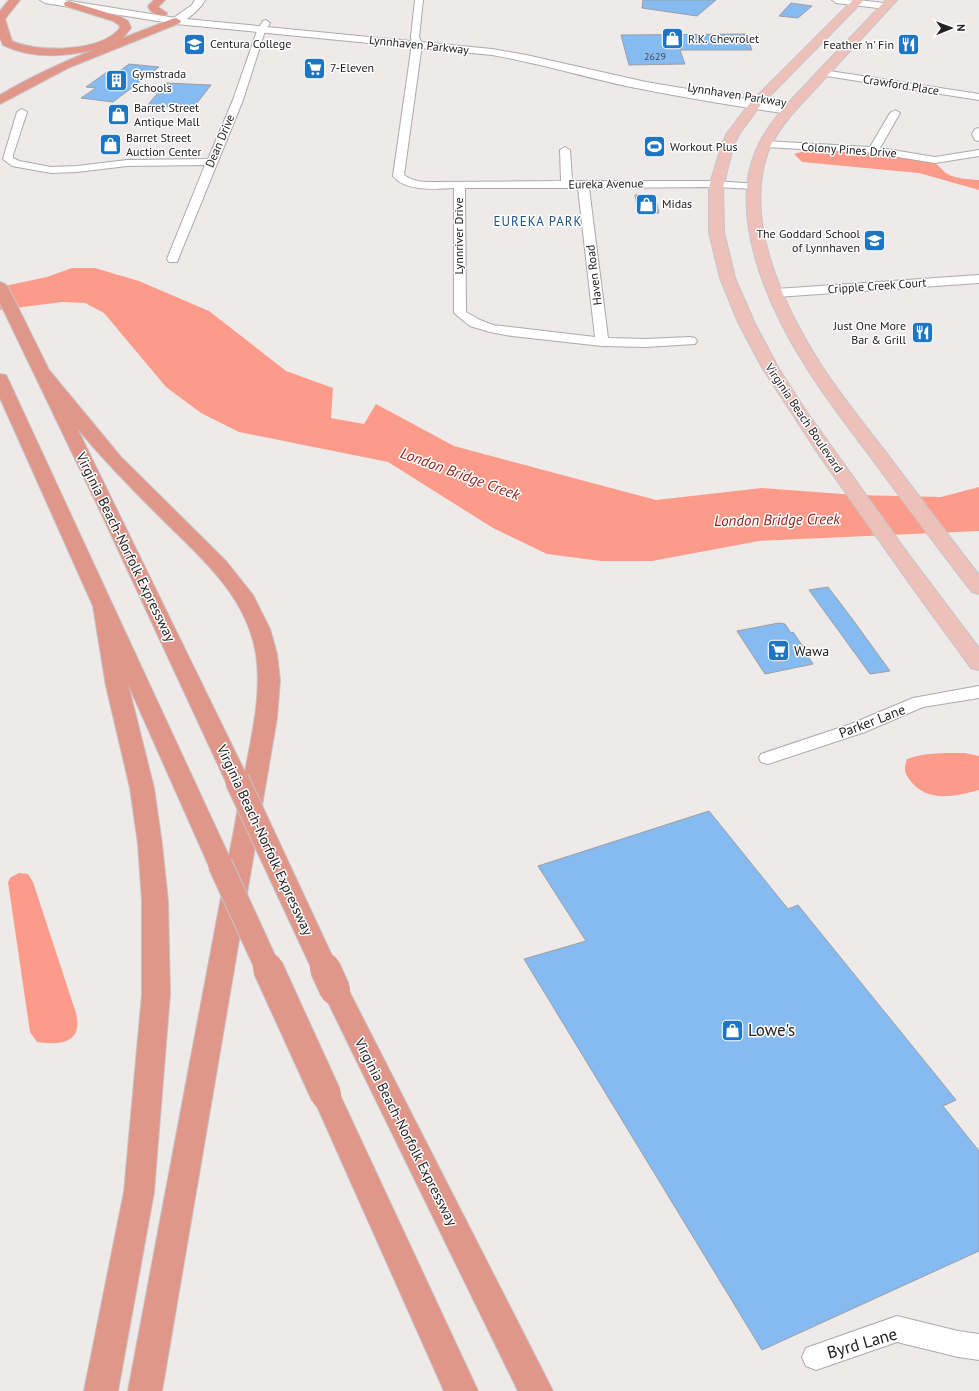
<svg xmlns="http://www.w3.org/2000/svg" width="979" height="1391" font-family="'PT Sans',sans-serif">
  <rect width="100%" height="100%" fill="#eeeae9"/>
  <g fill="#fd9b8b">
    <path d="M808,150C849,150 891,153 931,162C937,163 941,169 946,173C955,179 968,179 979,180V190L919,173L802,162L794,154Z"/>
    <path d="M72,268H95L139,281L209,311L286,371L333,388L331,418L364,424L376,404L454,446L656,500L762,488L856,495L941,497L979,487V531L759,541L652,561H601L547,554L493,528L388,462L239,432L201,413L166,387L104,313L85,303L62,302L0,310V287L47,277Z"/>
    <path d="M965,753L979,756V790C954,797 926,803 909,779C904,772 904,767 907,759C926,752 946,753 965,753Z"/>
    <path d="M19,873L28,874L33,882L76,1013C77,1018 78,1024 77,1028C74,1046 50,1044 37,1042L30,1032L8,882L11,877Z"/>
  </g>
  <g fill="#86bbf2" stroke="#9c9ea1">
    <path d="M643,0H716L697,16L642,8Z"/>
    <path d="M791,3L812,6L798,18L779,16Z"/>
    <path d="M746,34L752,50H680L685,64L629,65L621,35Z"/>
    <path d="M129,64L159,67L113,102L81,98L96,88L86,87L107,72L117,73Z"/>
    <path d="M166,83L211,85L193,108L147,106Z"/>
    <path d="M635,195H655L659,213H638Z"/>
    <path d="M828,587L853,620L890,671L870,674L809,590Z"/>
    <path d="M779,623L785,624L791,633L793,632L809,655H807L813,664L765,674L737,631Z"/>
    <path d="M709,811L788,909L798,905L956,1100L943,1106L979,1151V1251L762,1350L524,959L586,941L538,866Z"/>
  </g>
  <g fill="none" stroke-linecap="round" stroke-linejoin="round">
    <defs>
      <g id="minor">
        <path d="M415,0H423L419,37L422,44L404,175C413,182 425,182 436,182L561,181L560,150L565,147L570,150L572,181H716L757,184L759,186L753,189L716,187L589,188L608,338L645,339L690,337L695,338L697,341L695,344L645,347L602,346L512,336L490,332L470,326L454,313V188C436,189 405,192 393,176L412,44L411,37ZM465,188H578L595,337L493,325L480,320L466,312Z"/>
        <path d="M832,0C844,0 883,0 890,6L886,9L836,3Z"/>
        <path d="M266,20L270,23L265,31L243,100L177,262H169L167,259L205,165L127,166L77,172L51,173L12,166L3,159L17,112L22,109L27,112L13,155V158L19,161L51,167L77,166L127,160L208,159L233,100L257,31L263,21Z"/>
        <path d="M823,70L979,94V100L820,75L818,73L820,71Z"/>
        <path d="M895,110L900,113L880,148L935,157L979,150V156L935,163L873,153L765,147L760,144L765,141L870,147L890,113Z"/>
        <path d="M979,128V141L975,140L972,134L975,129Z"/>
        <path d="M979,275V283L776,297L772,296L770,293L772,290L776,289Z"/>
        <path d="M979,686V698L923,707L865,732L768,764L761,762L759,758L761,754L851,724L913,698Z"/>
        <path d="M897,1316L958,1331L979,1334V1360L958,1357L897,1342L816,1370L806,1366L802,1357L806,1348Z"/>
      </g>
      <path id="tertiary" d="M195,0H205C200,9 183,26 172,23L171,21L172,19L192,5Z"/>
      <path id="secondary" d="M40,0H64L176,18L492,49L526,55L646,82L789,106L793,107L795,110L793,113L789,114C735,106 680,97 626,86C581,76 537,63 492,55L176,24L45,3Z"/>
      <g id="primary">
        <path d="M853,0H864L759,107L740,133L734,144L723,187L724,232L735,278L755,324L779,369L806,411L909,555L979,648V670L971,668L912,587L819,455L763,369L739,324L720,278L709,232V187L722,144L727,133L751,102Z"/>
        <path d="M886,0H897L792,114C782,126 773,138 768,152C743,221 784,307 821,365C841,396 865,425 888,455C918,495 948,535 979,575V594L972,592C940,551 909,509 878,467C853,433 827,401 805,365C768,307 725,211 759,144C771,119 791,100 810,80C835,53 861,27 886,0Z"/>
      </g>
      <g id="motorway">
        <path d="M9,0H20L5,19L12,41C38,53 101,52 120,28L119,25L113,21L65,6L64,4L65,2L69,1L121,17L128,21L131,28L123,38L172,19L176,18L181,21L180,23L68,68L0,104V95C30,77 61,63 93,50C63,57 31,59 3,45L0,38V11Z"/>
        <path d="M154,0H165L158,7L167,13L166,15C159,17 150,13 148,6Z"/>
        <path d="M0,282L5,284L8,287L49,370L121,457L226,561L253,595L270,629L277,654L280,680L277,718L162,1391H128L226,871L220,873L211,870L208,864L128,684L154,788L162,844L168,901L170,994L154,1192L118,1391H84L124,1192L142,994V901L138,844L130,788L106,686L93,606L0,398V374L6,375L8,379L229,856L242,787L237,788L229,786L225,780L102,515L0,303ZM77,428C101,457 127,484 154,511C195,553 246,592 256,654C262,694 252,733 245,772Z"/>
        <path d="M335,979L345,983L553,1391H518L322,990L325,983Z"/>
        <path d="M326,1083L336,1086L340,1095L478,1391H444L312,1095L316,1086Z"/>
      </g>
    </defs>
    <use href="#minor" stroke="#ada9a9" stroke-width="2"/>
    <use href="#tertiary" stroke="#ada9a9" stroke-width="2"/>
    <use href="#secondary" stroke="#ada9a9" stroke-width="2"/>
    <use href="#primary" stroke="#c6c5c5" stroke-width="2"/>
    <use href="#motorway" stroke="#c6c5c5" stroke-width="2"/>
    <use href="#minor" fill="#fff" fill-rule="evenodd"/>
    <use href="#tertiary" fill="#fff" fill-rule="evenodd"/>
    <use href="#secondary" fill="#fff" fill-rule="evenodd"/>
    <use href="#primary" fill="#edc0b9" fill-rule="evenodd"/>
    <use href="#motorway" fill="#e1968a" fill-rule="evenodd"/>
    <defs>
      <g id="motorway-bridge-far1">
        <path d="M237,780L325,969"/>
        <path d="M220,864L268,969"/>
      </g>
      <g id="motorway-bridge">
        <path d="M268,968L326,1095"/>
        <path d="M325,968L335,990"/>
      </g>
    </defs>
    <use href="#motorway-bridge-far1" stroke="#c6c5c5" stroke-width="26" stroke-linecap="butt"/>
    <use href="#motorway-bridge" stroke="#c6c5c5" stroke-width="32" stroke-linecap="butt"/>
    <use href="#motorway-bridge-far1" stroke="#e1968a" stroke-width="24"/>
    <use href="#motorway-bridge" stroke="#e1968a" stroke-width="30"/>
  </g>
  <defs>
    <symbol id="shop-square" viewBox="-11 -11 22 22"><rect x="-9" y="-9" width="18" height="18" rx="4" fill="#1c76c3" stroke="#fff"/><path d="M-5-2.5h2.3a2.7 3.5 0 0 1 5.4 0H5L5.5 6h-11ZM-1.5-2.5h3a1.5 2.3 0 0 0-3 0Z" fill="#fff"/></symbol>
    <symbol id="university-square" viewBox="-11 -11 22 22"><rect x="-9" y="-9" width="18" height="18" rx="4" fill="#1c76c3" stroke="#fff"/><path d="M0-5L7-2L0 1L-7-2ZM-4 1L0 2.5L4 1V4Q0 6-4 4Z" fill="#fff"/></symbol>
    <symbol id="restaurant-square" viewBox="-11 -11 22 22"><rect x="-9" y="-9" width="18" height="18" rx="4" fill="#1c76c3" stroke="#fff"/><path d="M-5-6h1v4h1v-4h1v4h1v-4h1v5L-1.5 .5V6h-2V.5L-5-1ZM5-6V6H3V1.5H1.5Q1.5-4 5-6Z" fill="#fff"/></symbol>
    <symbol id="supermarket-square" viewBox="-11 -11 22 22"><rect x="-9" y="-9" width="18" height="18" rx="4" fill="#1c76c3" stroke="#fff"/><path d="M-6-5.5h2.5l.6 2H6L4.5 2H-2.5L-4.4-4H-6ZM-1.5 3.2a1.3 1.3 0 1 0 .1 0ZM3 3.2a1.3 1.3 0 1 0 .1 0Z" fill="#fff"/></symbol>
    <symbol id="building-square" viewBox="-11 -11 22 22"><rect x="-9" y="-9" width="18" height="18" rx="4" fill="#1c76c3" stroke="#fff"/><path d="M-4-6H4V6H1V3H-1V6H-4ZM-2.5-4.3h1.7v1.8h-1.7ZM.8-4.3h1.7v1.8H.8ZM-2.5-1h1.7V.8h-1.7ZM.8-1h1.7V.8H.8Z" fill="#fff"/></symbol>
    <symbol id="stadium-square" viewBox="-11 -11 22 22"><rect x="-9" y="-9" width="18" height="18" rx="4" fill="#1c76c3" stroke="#fff"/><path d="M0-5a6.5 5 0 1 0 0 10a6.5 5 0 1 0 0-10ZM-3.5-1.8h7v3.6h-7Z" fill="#fff"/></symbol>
    <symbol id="school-square" viewBox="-11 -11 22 22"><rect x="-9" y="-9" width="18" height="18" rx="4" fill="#1c76c3" stroke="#fff"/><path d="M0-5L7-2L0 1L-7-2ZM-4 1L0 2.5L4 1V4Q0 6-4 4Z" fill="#fff"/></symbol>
  </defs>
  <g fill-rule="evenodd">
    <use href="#shop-square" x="660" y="26" width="25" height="25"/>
    <use href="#university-square" x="182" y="32" width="25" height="25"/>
    <use href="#restaurant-square" x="896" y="32" width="25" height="25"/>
    <use href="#supermarket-square" x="302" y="56" width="25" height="25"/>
    <use href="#building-square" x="104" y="68" width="25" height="25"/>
    <use href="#shop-square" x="106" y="102" width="25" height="25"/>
    <use href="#shop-square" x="98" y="132" width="25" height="25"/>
    <use href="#stadium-square" x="642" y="134" width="25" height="25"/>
    <use href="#shop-square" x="634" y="192" width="25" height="25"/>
    <use href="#school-square" x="862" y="228" width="25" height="25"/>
    <use href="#restaurant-square" x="910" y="320" width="25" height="25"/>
    <use href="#supermarket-square" x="766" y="638" width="25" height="25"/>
    <use href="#shop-square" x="720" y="1018" width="25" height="25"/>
  </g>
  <g text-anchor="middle" stroke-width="3" stroke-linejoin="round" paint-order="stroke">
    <g font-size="10" fill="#3b4855">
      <text x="655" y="60">2629</text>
    </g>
    <g font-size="12" fill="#222121" stroke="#fff" text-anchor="start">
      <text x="688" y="43">R.K. Chevrolet</text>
      <text x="210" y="48">Centura College</text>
      <text x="894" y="49" text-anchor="end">Feather 'n' Fin</text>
      <text x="330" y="72">7-Eleven</text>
      <text x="132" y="78">Gymstrada<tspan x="132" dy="14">Schools</tspan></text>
      <text x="134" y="112">Barret Street<tspan x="134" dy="14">Antique Mall</tspan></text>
      <text x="126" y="142">Barret Street<tspan x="126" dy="14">Auction Center</tspan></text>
      <text x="670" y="151">Workout Plus</text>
      <text x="662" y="208">Midas</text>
      <text x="860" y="238" text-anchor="end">The Goddard School<tspan x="860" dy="14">of Lynnhaven</tspan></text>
      <text x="906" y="330" text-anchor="end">Just One More<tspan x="906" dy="14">Bar &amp; Grill</tspan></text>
    </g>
    <g font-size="12" fill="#222121" stroke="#fff">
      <text transform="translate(419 45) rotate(6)" y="4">Lynnhaven Parkway</text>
      <text transform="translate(901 85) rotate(9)" y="4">Crawford Place</text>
      <text transform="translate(737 95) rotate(9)" y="4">Lynnhaven Parkway</text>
      <text transform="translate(220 141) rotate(-67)" y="4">Dean Drive</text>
      <text transform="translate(849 150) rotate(4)" y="4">Colony Pines Drive</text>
      <text transform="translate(606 184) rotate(-1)" y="4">Eureka Avenue</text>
      <text transform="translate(459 236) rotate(-90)" y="4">Lynnriver Drive</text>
      <text transform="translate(594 275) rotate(-97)" y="4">Haven Road</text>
      <text transform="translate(877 286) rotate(-4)" y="4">Cripple Creek Court</text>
      <text transform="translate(804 418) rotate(56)" y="4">Virginia Beach Boulevard</text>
    </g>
    <g font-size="13" letter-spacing="1" fill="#1a5182" stroke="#fff">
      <text x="538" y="226">EUREKA PARK</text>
    </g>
    <g font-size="14" fill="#222121" stroke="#fff">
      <text transform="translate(126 547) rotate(64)" y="5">Virginia Beach-Norfolk Expressway</text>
      <text transform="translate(872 721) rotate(-21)" y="5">Parker Lane</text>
      <text transform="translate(265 840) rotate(65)" y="5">Virginia Beach-Norfolk Expressway</text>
      <text transform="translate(406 1132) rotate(63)" y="5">Virginia Beach-Norfolk Expressway</text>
    </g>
    <g font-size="14" fill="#222121" stroke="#fff" text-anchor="start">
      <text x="794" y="656">Wawa</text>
    </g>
    <g font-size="15" font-style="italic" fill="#922017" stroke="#fff">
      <text transform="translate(460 474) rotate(20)" y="5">London Bridge Creek</text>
      <text transform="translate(777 520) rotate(-1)" y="5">London Bridge Creek</text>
    </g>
    <g font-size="17" fill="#222121" stroke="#fff" text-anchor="start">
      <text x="748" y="1036">Lowe's</text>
    </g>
    <g font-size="17" fill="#222121" stroke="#fff">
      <text transform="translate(862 1343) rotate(-16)" y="6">Byrd Lane</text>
    </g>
  </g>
  <g transform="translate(951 28) rotate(89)" stroke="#ffffff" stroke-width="3" paint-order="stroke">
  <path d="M0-3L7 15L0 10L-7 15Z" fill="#222121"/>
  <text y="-6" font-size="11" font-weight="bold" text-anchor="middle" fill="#222121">N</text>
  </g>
</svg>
